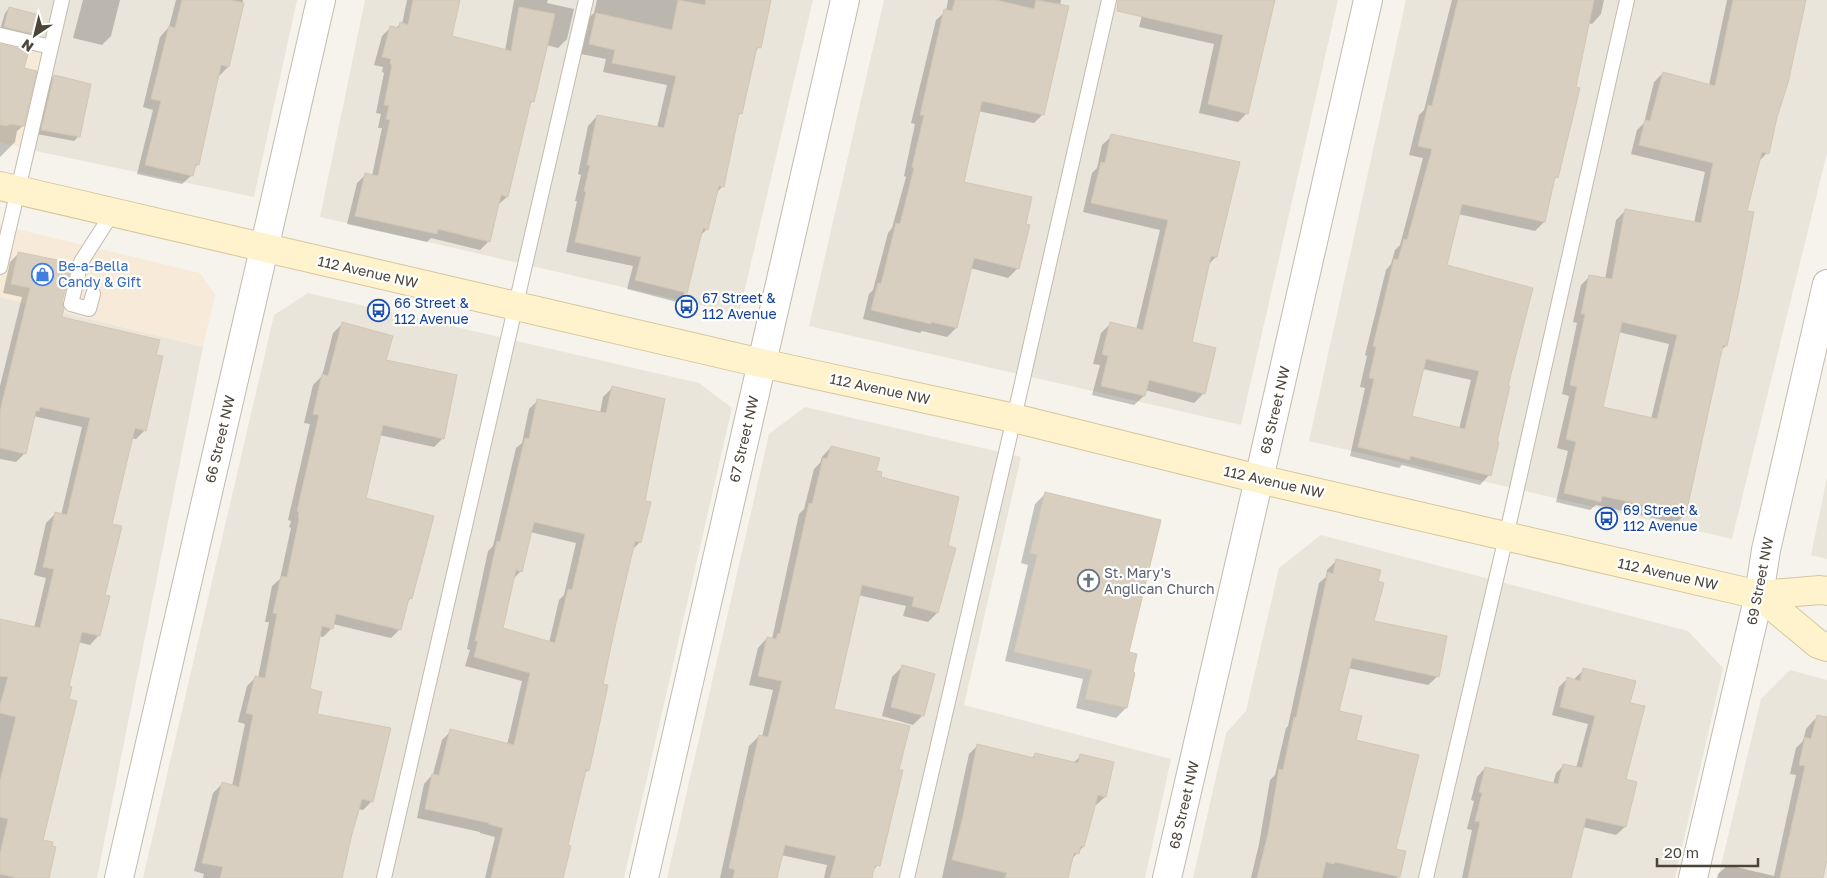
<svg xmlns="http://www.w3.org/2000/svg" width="1827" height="878" font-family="'Golos Text',sans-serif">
  <rect width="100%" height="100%" fill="#f6f3ec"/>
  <g fill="#eae5da">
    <path d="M0,0H297L254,197L22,148L0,32Z"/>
    <path d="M365,0H813L739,314L320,217Z"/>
    <path d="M884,0H1338L1241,425L809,326Z"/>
    <path d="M1406,0H1827V153L1732,539L1309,441Z"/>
    <path d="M308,293L699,383L732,408L624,878H143L274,315Z"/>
    <path d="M0,297L203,347L97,878H0Z"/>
    <path d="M805,407L1021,457L964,705L1171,759L1145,878H667L769,434Z"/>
    <path d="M1827,478V559L1811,555Z"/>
    <path d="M1321,535L1688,631L1723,668L1675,878H1193L1226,733L1246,711L1279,568Z"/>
    <path d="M1790,670L1827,680V878H1718L1761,699Z"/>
  </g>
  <g fill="#f7ead8">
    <path d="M0,32L47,43L22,148L0,142Z"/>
    <path d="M0,225L200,273L215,295L203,347L0,297Z"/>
  </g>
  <g fill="#0003" fill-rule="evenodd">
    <path d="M83,0H120L111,36L102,45L73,38Z"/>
    <path d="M176,0H243L228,67L219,76L218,75L198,164L193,169L192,175L182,184L137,174L153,110L143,107L160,37L169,27Z"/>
    <path d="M407,0H458L450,37L505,51L514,0H548L547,3L574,9L567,39L558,48L546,45L533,101L528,106L507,197L498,205L489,241L480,250L431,238L427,242L347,224L357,183L366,174L372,176L382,128H378L381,114L376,113L384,73L382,72L383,67L374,65L382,36L391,27L396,28L400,24H402Z"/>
    <path d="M597,0H770L759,47L755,52L741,113L737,117L723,186L716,193L707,229L700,236L686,292L677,302L627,289L633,266L566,252L577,201H575L581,175L578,174L588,126L597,116L657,128L667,85L603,72L606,59L576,53L583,23L594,13Z"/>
    <path d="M948,0H1061L1043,114L1034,123L978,111L962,183L1028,226L1017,269L1008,278L970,268L956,328L947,337L922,331L920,333L863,319L869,294L873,290L888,233L892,228L906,177L904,176L915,124L911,123L936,20L946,11Z"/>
    <path d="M1146,0H1274L1247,113L1238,122L1199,113L1214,44L1139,27Z"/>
    <path d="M1452,0H1604L1601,14L1592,24L1588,23L1556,177L1553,180L1544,222L1535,231L1458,214L1445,266L1506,387L1489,475L1480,485L1402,465L1399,468L1350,456L1365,388L1360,387L1367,356L1365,355L1386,270L1391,264L1395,250L1400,245L1423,158L1409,155L1419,115L1424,110ZM1423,369L1471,380L1459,429L1411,417Z"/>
    <path d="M1727,0H1804L1767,153L1758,162L1745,212L1726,346L1721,350L1685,514L1676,523L1596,505L1590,510L1556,502L1568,451L1557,448L1569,396L1562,394L1577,323L1573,322L1581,285L1590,276L1605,279L1616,220L1625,211L1694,223L1705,172L1631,154L1637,130L1644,123L1654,82L1663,73L1709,85ZM1618,332L1669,344L1651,419L1602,408Z"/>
    <path d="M9,8L33,33L28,38L0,30L5,13Z"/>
    <path d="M0,45L23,69L35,72L23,126L17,131L15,142L0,157Z"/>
    <path d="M54,76L79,136L74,141L37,134L49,81Z"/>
    <path d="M1112,136L1216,257L1208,265L1190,343L1204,393L1194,403L1145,390L1144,396L1134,405L1092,395L1100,365L1093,364L1101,333L1110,324L1136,330L1160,230L1083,212L1092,173L1097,168L1102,145Z"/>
    <path d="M19,253L61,302L60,318L155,356L145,430L136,439L131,438L111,525L99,635L90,645L78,642L68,687L41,841L48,878H0V667L34,628L46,578L34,575L46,523L55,514L61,515L82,427L33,416L25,453L16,462L0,459V386L22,297L3,293L10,262Z"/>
    <path d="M342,324L385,361L443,438L434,447L379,435L365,499L411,598L407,602L400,629L391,638L333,624L332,628L323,637L319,636L308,690L315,715L372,801L363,810L358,809L341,878H203L204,874L194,871L213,793L222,784L232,786L245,724L238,722L247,686L256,677L258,678L269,622H265L272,586L280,579L291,528L289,527L291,521L288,520L310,424L304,423L313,385L322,376L333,333Z"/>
    <path d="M612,388L643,502L640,542L632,550L601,685L588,770L584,774L566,846L562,878H485L495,837L480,833V832L417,818L424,784L433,774L442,740L451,731L507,745L522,681L465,666L470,650L467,649L488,551L493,546L516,448L522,443L529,409L538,400L600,413L603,397ZM530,532L576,543L564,595L559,600L549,643L501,629L513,579L521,571Z"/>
    <path d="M831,447L875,472L946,547L954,549L937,613L928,622L903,616L906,606L858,595L833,710L878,865L872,871L870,878H824L827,865L781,855L776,878H720L749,746L759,736L762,737L773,690L749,685L758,648L767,638L772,639L799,514L804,509L814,469L820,463L822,457Z"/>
    <path d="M1045,494L1127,653L1131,673L1134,674L1126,708L1116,718L1076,708L1083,679L1005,661L1028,565L1021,563L1035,504Z"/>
    <path d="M1336,561L1377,582L1373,622L1438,676L1428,685L1348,668L1338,712L1355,741L1394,850L1399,876L1397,878H1251L1259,844L1270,780L1275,775L1286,728L1288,726L1319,583L1326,577L1327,570Z"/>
    <path d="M902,667L923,715L913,725L882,716L892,677Z"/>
    <path d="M1584,670L1629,704L1625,780L1635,783L1625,827L1616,835L1583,827L1568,878H1462L1472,830L1467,829L1474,801L1471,800L1477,777L1485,768L1553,784L1556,773L1564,765L1576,768L1588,724L1552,715L1559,687L1567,679L1575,681V678Z"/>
    <path d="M1815,719L1827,722V853L1821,878H1717L1718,874L1728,865L1774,876L1796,775L1790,774L1796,748L1803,741L1806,729Z"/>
    <path d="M978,745L1031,758L1035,755L1073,763L1081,756L1105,797L1096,805H1094L1083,847L1071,860L1067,878H942L969,754Z"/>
  </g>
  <g fill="#d8cfc1" stroke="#d3c7b4" fill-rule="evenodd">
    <path d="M182,0H230L244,3L229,67L221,65L199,165L196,164L193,176L145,165L161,101L151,99L169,26L175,28Z"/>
    <path d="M413,0H460L452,36L511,51L519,7L555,14L534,102L531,101L508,197L501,195L490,242L438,229L437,234L355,216L365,173L378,176L390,120L386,119L389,106L384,105L392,65L390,64L391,59L382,57L390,26L399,28L400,22L408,25Z"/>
    <path d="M678,0L705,5L706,0H771L761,48L757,47L742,114L739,113L724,187L719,186L708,230L703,228L687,293L635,280L641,257L575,242L586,192L584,191L590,165H587L597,115L664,128L676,76L612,63L615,50L589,44L596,13L672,30Z"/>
    <path d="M955,0H996L1034,9L1036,0L1069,6L1044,115L982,101L964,182L1032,197L1026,224L1030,225L1019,269L974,258L957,328L931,322V324L871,310L878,283L881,284L896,223L900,224L914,168L912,167L924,115H920L944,9L952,11Z"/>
    <path d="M1118,0H1275L1248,114L1208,104L1223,35L1117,11Z"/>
    <path d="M1458,0H1594L1576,87L1580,88L1558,178L1555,177L1545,222L1462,204L1447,265L1533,288L1508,386H1510L1497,442H1499L1491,476L1410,456V460L1358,447L1374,379L1369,378L1376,347L1373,346L1394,259L1398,260L1404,239L1407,240L1432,149L1418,146L1428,105L1432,106ZM1426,359L1479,371L1465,429L1412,416Z"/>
    <path d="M1733,0H1806L1788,83L1777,117L1769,154L1762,152L1747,211L1754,212L1739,290L1727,346L1723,345L1686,514L1602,496L1601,502L1564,493L1576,442L1566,439L1577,387L1570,385L1585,314H1581L1589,275L1612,279L1625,209L1701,223L1713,163L1639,145L1645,120L1650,121L1663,72L1715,86ZM1622,322L1677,335L1657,419L1603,407Z"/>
    <path d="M9,7L39,15L34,34L4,27Z"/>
    <path d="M0,44L29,51L24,68L37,71L24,126L9,124L8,126L0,125Z"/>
    <path d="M54,75L91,84L80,137L41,130Z"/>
    <path d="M1111,134L1240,162L1217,257L1211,256L1192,342L1216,348L1205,394L1149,380L1145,396L1101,386L1108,356L1102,354L1110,322L1143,330L1168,220L1091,203L1101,162L1105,163Z"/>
    <path d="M18,252L72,263L62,302L64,308L62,317L160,340L156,355L163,356L146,431L135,428L112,524L122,526L105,595L110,596L100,636L82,632L69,686L72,687L69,699L77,701L43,840L53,842L52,846L56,847L49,878H17L0,874V854L8,819L0,817V781L16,717L0,713V705L8,677L0,676V619L40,628L54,569L43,567L55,512L67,515L90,418L40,407L39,411H36L26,454L0,448V411L30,288L11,284Z"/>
    <path d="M342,322L393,336L386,360L457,375L444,439L383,425L366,498L434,516L412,599L409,598L401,630L336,614L333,629L322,626L310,689L322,692L317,714L391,728L373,802L362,799L352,834L342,878H220L223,867L202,863L222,782L239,787L253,715L246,713L255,676L265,678L277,614L273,613L281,576L287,577L299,519L298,518L299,512L297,511L319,415L313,414L322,374L328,376Z"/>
    <path d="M612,386L665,399L645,501L651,502L641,543L635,541L617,618L603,684L608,685L592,758L589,771L586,770L568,845L571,846L563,878H491L503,828L488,824L489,823L425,809L432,774L439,775L450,729L514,745L530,673L474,657L478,641H475L497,541L500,542L525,438L529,439L537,399L606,413ZM534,522L585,534L572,590L568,589L555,643L503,628L516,570L522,572Z"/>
    <path d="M831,446L880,458L876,471L882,472L881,477L959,497L948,546L956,548L938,613L912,606L914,597L862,585L834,709L910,726L899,770H903L880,866L875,865L872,878H830L836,856L785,845L777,878H733L735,870L729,868L759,735L768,737L782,681L758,676L767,637L776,639L778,633L780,634L809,503L812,504L823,458L827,459Z"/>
    <path d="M1045,492L1161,520L1129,652L1137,654L1133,672L1135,673L1127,708L1085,699L1092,670L1014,652L1037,555L1030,553Z"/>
    <path d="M1336,559L1381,570L1378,581L1384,583L1374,621L1447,636L1439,677L1352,658L1339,711L1362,716L1356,740L1419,755L1396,849L1406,851L1400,877L1335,862L1334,864L1326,862L1322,878H1257L1268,834L1279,769L1283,770L1294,717L1296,718L1328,572L1333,574Z"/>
    <path d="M902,665L935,674L924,716L891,707Z"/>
    <path d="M1583,668L1636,681L1630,703L1645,706L1626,779L1637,782L1626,827L1586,818L1571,878H1468L1480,822L1475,821L1482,793L1479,792L1485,767L1558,784L1563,764L1582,768L1595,716L1560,707L1567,677L1580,681Z"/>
    <path d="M1817,715L1827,717V859L1823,878H1780L1805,766L1799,765L1805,737L1811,739Z"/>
    <path d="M977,744L1034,758L1035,753L1078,763L1080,754L1114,762L1106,797L1098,795L1084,847L1081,846L1079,854L1074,853L1068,878H1005L1007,873L952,860L963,816Z"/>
  </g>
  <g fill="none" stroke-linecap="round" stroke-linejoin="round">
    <defs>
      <g id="service">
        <path d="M0,35L51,47"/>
        <path d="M0,267L62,0"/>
        <path d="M93,294L89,309L71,304L81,262L113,212"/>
        <path d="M384,878L586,0"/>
        <path d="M907,878L1014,418L1109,0"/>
        <path d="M1426,878L1506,537L1627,0"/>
      </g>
      <g id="minor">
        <path d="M264,249L321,0"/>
        <path d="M1259,479L1368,0"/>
        <path d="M644,878L845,0"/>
        <path d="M1693,878L1759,595L1766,550L1827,284"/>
      </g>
      <g id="tertiary">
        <path d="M119,878L264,249"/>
        <path d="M1167,878L1259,479"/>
      </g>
      <g id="secondary">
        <path d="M0,186L761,363L1014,418L1259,479L1759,595L1820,590L1827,591"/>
        <path d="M1759,595L1818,644L1827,647"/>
      </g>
    </defs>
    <use href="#service" stroke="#c2bbae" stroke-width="16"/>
    <use href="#minor" stroke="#c2bbae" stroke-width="30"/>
    <use href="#tertiary" stroke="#c2bbae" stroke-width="30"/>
    <use href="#secondary" stroke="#d6c79b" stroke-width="30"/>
    <use href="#service" stroke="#fff" stroke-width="14"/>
    <use href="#minor" stroke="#fff" stroke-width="28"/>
    <use href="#tertiary" stroke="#fff" stroke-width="28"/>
    <use href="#secondary" stroke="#fff3cd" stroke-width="28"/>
  </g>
  <defs>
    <symbol id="shop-ring" viewBox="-11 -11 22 22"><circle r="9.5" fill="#fff" stroke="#3f7fe0" stroke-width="1.5"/><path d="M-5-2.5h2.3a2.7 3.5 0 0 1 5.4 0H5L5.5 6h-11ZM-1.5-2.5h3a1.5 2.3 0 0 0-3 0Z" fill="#3f7fe0"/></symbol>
    <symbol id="bus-ring" viewBox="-11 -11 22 22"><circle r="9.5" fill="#fff" stroke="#1a4fb4" stroke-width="1.5"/><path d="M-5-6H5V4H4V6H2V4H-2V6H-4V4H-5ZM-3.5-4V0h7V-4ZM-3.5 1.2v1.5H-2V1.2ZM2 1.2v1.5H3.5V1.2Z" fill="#1a4fb4"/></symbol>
    <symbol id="church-ring" viewBox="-11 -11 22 22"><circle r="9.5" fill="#fff" stroke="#6b7280" stroke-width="1.5"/><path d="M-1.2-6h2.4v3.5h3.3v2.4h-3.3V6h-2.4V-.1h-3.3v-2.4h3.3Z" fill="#6b7280"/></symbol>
  </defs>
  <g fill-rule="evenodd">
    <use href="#shop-ring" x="30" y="262" width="25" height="25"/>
    <use href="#bus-ring" x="674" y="294" width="25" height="25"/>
    <use href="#bus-ring" x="366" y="298" width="25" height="25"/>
    <use href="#bus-ring" x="1594" y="506" width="25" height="25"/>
    <use href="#church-ring" x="1076" y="568" width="25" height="25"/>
  </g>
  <g text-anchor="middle" stroke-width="4.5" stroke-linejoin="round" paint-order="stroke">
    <g font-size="14" fill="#366cbe" stroke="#fff" text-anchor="start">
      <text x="58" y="271">Be-a-Bella<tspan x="58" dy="16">Candy &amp; Gift</tspan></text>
    </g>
    <g font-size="14" fill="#4b4439" stroke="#fff">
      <text transform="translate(368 272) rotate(13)" y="5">112 Avenue NW</text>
      <text transform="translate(880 389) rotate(12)" y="5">112 Avenue NW</text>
      <text transform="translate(1275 410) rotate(-77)" y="5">68 Street NW</text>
      <text transform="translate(220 439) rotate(-77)" y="5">66 Street NW</text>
      <text transform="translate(744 439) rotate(-77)" y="5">67 Street NW</text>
      <text transform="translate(1274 482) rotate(13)" y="5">112 Avenue NW</text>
      <text transform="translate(1668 574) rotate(13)" y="5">112 Avenue NW</text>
      <text transform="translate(1760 581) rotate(-79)" y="5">69 Street NW</text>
      <text transform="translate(1184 805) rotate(-77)" y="5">68 Street NW</text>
    </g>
    <g font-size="14" fill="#164399" stroke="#fff" text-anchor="start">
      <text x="702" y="303">67 Street &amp;<tspan x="702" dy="16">112 Avenue</tspan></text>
      <text x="394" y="308">66 Street &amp;<tspan x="394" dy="16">112 Avenue</tspan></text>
      <text x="1623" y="515">69 Street &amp;<tspan x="1623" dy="16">112 Avenue</tspan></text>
    </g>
    <g font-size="14" fill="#5b616d" stroke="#fff" text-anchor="start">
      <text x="1104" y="578">St. Mary's<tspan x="1104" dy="16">Anglican Church</tspan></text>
    </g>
  </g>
  <g transform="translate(35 35) rotate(215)" stroke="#ffffff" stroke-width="4" paint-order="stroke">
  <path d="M0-4L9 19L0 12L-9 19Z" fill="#4b4439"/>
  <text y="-8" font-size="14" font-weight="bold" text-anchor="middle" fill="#4b4439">N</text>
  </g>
  <path d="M1657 858v8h101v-8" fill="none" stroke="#4b4439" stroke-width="2.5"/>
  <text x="1664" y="858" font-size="15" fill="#4b4439" stroke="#ffffff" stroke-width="4" paint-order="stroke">20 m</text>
</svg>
